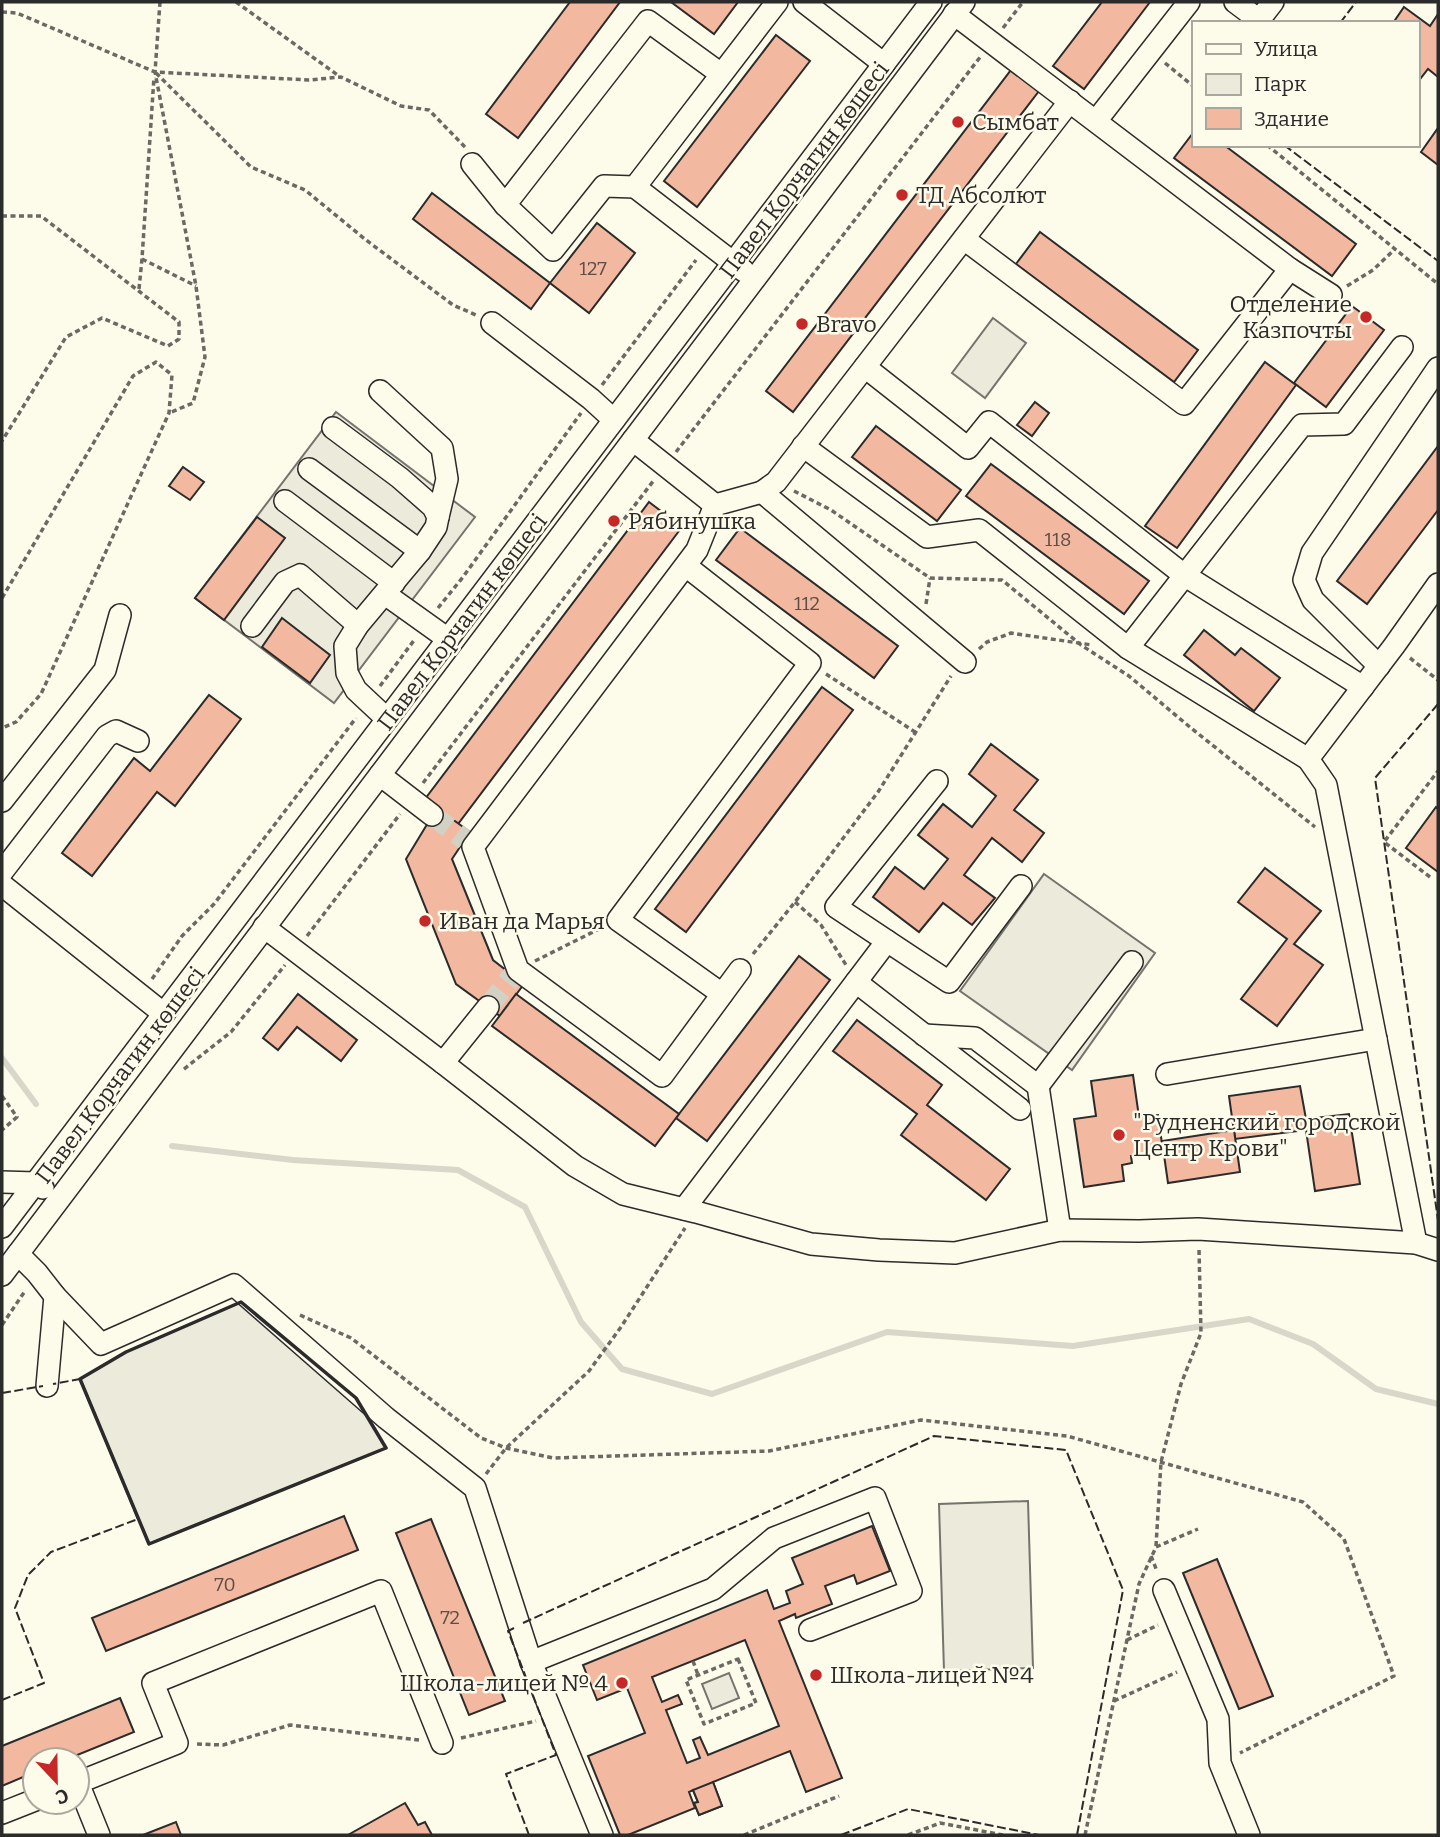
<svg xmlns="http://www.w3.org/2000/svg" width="1440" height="1837" font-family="Bitter,serif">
  <rect width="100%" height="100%" fill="#fdfbea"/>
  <g fill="#ecebdb" stroke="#74746e" stroke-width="2">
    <path d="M993,318L1026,343L985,398L952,373Z"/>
    <path d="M1028,1501L1033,1668L944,1671L939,1504Z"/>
    <path d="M729,1673L739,1698L712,1709L702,1684Z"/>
  </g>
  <g fill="#eceadb" stroke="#74746e" stroke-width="2">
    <path d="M336,412L475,517L334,703L195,598Z"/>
    <path d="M1044,874L1155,953L1072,1070L960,991Z"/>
    <path d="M241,1302L356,1398L386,1448L149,1544L80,1379L126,1352Z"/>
  </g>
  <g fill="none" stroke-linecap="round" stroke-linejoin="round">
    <g stroke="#d8d7c9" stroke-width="6">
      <path d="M2,1058L36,1104"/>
      <path d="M172,1146L293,1160L458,1170L525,1207L581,1322L622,1369L712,1394L887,1332L1073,1346L1249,1319L1313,1344L1376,1389L1438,1404"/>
    </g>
  </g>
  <g fill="#f2b8a0" stroke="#2b2b2b" stroke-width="2" fill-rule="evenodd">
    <path d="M570,2H620L518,138L486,114Z"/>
    <path d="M671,2H738L714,34Z"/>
    <path d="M1102,2H1150L1084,89L1053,66Z"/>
    <path d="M1404,7L1430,26L1438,14V77L1428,69L1417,83V23H1393Z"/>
    <path d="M776,35L810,61L697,207L664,181Z"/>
    <path d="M1011,70L1039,91L793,412L766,391Z"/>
    <path d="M1438,128V165L1421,152Z"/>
    <path d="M1193,133V145H1224L1356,244L1332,276L1174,158Z"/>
    <path d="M432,193L550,283L531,309L413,219Z"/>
    <path d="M597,223L635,253L589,313L550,283Z"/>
    <path d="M1040,232L1198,350L1174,382L1016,264Z"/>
    <path d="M1352,306L1384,330L1326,407L1294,383Z"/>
    <path d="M1265,362L1296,385L1177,548L1145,526Z"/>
    <path d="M1035,402L1049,413L1032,436L1017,425Z"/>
    <path d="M876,426L961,490L937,521L852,457Z"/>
    <path d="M1438,446V510L1367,604L1337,581Z"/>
    <path d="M991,464L1149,581L1124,614L966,496Z"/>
    <path d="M183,467L204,482L190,500L169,486Z"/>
    <path d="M649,502L682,527L458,824L425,799Z"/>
    <path d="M257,517L285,538L224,620L195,598Z"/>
    <path d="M740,528L898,646L874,678L716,560Z"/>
    <path d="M282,618L330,655L310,683L262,647Z"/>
    <path d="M1204,630L1235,655L1241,648L1280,678L1254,711L1184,655Z"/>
    <path d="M822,687L853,710L686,932L655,909Z"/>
    <path d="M209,695L241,719L175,806L157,792L92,876L62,853L134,758L150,771Z"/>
    <path d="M991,744L1038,780L1014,810L1044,833L1022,862L992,838L964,875L995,898L972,925L943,903L919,932L873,897L895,867L924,889L948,859L918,835L943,804L972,827L996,796L969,774Z"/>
    <path d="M1436,807L1438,809V872L1406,848Z"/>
    <path d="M437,808L470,832L452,859L493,960L524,984L500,1016L456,984L406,859Z"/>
    <path d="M1265,868L1321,911L1294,944L1323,965L1277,1026L1241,999L1287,939L1238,902Z"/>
    <path d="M799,956L830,980L707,1141L676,1118Z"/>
    <path d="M298,994L357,1040L341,1061L297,1027L278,1050L263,1038Z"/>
    <path d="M516,994L679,1114L655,1146L492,1026Z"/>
    <path d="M857,1020L942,1085L927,1105L1010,1169L986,1200L901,1135L917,1114L833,1051Z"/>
    <path d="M1133,1075L1139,1117L1158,1115L1163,1151L1131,1156L1132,1163L1122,1165L1124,1181L1084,1187L1074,1119L1096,1116L1091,1081Z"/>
    <path d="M1300,1086L1306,1119L1349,1114L1360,1184L1315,1191L1306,1130L1235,1139L1229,1096Z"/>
    <path d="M1234,1130L1240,1172L1168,1183L1162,1141Z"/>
    <path d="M344,1516L358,1550L106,1651L92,1618Z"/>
    <path d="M431,1519L505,1701L469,1715L396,1533Z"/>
    <path d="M872,1526L890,1571L857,1584L854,1575L825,1586L832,1604L796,1618L795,1614L779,1621L842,1778L806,1792L790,1751L713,1782L722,1806L699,1815L694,1803L698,1802L693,1790L689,1792L695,1808L628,1835H620L588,1756L645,1733L627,1688L597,1700L583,1665L767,1590L774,1609L790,1603L786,1591L803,1584L792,1558ZM745,1640L779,1726L708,1755L700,1737L693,1740L700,1758L687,1763L666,1710L682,1704L678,1695L662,1702L652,1677Z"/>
    <path d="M1217,1559L1273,1696L1239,1709L1183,1573Z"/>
    <path d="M120,1698L134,1732L65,1760H35V1772L2,1786V1746Z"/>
    <path d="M713,1782L722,1806L699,1815L694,1803L698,1802L693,1790Z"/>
    <path d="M405,1803L418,1825L425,1822L432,1835H348Z"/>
    <path d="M176,1822L181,1835H143Z"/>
  </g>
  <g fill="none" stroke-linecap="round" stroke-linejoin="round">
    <g stroke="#d3d1c4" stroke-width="21" stroke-dasharray="21 10" stroke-linecap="butt">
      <path d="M432,815L465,840"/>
      <path d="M488,1007L513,975"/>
    </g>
    <defs>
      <g id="minor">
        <path d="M804,2L884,64"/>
        <path d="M1235,2L1259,20L1273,2"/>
        <path d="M954,14L1290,269L1331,295"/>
        <path d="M1096,121L1189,2"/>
        <path d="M472,164L505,205L553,250L604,186L635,187L777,2"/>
        <path d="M635,187L744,271"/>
        <path d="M505,205L648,21L721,74"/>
        <path d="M964,239L1184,404L1290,269"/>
        <path d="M492,323L591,399L614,420"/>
        <path d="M865,367L968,448L989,422L1184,575L1363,687"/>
        <path d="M380,391L442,448L447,479L438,517"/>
        <path d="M333,428L400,478L433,507L438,517L436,527L420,551L358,625L345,646L347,673L356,690L387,719"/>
        <path d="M633,440L715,505"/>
        <path d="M803,446L927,537L979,530L1128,648L1308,759L1326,785L1416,1243"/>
        <path d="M309,469L420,551"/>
        <path d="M762,492L965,662"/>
        <path d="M285,501L394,583"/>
        <path d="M686,566L810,663L618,920L722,994"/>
        <path d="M385,594L448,639"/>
        <path d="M252,626L285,582L300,575L358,625"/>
        <path d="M1128,648L1302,425L1344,424L1402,347"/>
        <path d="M1379,666L1313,600L1304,580L1312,553L1438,368"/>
        <path d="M1308,759L1394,646L1438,584"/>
        <path d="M380,775L432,815"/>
        <path d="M2,801L105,670L120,615"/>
        <path d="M2,872L107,736L116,731L138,741"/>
        <path d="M2,885L164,1014"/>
        <path d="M264,927L443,1063L575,1166L623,1194L696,1212L811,1244L879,1250L955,1253L1060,1230L1139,1231L1198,1229L1416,1243L1438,1250"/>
        <path d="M887,941L836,907L937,781"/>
        <path d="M740,970L662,1076L518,970L473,847L697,550L715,505L762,492L776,482L1070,101"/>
        <path d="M856,982L1020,1109"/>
        <path d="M924,1035L975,1038L1038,1086L1060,1230"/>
        <path d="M443,1063L488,1007"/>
        <path d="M1167,1074L1376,1039"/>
        <path d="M1038,1086L1132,962"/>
        <path d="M2,1182L36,1183L43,1188"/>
        <path d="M684,1209L887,941L949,982L1021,886"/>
        <path d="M2,1227L931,2"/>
        <path d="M18,1254L37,1273L55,1296L101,1344L234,1285L386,1418L475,1488L531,1662L602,1835"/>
        <path d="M2,1275L964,2"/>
        <path d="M47,1386L55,1296"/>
        <path d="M1164,1590L1218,1719L1220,1763L1249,1835"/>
        <path d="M531,1662L713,1589L774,1538L875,1498L911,1591L810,1630"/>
        <path d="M77,1783L177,1743L153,1683L381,1591L442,1743"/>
        <path d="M78,1783L99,1835"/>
        <path d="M2,1813L35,1800"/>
      </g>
    </defs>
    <use href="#minor" stroke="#2b2b2b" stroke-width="24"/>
    <g stroke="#6a6964" stroke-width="3.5" stroke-dasharray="5 3.5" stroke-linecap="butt">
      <path d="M160,2L155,72L196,286L205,357L193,403L169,413"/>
      <path d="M236,2L339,76"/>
      <path d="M2,12L17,13L155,72L309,80L341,77L401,106L429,110L465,147"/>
      <path d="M1003,28L1023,2"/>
      <path d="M1165,63L1193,86"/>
      <path d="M156,73L251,167L305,190L366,240L453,305L476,315"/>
      <path d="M1267,145L1438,284"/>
      <path d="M2,216H41L179,322V339L168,346L102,318L66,337L2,441"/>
      <path d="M142,259L196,286"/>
      <path d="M1347,286L1373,270L1395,249"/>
      <path d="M139,289L142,259L154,77"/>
      <path d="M602,385L696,260"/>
      <path d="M676,452L981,56"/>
      <path d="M794,491L831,510L930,578L1002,580L1081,645L1129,676L1191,728L1315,827"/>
      <path d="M2,598L133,376L156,362L172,375L169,413L41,694L16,722L2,728"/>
      <path d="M926,604L930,578"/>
      <path d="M438,608L463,577L581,413"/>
      <path d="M979,649L987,642L1011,633L1092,645"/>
      <path d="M1410,658L1438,680"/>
      <path d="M826,674L915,732"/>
      <path d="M380,686L415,639"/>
      <path d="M423,783L654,480"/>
      <path d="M1430,877L1384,842L1438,771"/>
      <path d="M795,902L821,925L846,965"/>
      <path d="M307,936L400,814"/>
      <path d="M753,954L795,902L878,792L951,676"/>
      <path d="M535,961L601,928"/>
      <path d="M152,979L182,936L214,904L356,718"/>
      <path d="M184,1069L231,1032L285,965"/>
      <path d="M2,1096L17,1117L2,1130"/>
      <path d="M300,1315L351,1338L481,1438L506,1448L553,1458L769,1451L921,1420L1067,1436L1303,1502L1344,1539L1394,1676L1240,1753"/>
      <path d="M2,1325L25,1291"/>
      <path d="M486,1474L506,1448L589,1371L621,1327L685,1228"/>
      <path d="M1156,1546L1161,1462L1181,1384L1201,1333L1199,1249"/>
      <path d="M1151,1556L1157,1571"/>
      <path d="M1127,1640L1158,1625"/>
      <path d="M738,1659L756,1703L704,1724L686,1680Z"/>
      <path d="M693,1661L698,1675"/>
      <path d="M1114,1701L1177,1672"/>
      <path d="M461,1738L536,1721"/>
      <path d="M197,1744L223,1745L290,1725L419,1740"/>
      <path d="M744,1835L839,1796"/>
      <path d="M908,1835L940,1823L1003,1835"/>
      <path d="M1085,1835L1139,1584L1156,1547L1198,1529"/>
    </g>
    <use href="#minor" stroke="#fdfbea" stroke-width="21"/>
    <g stroke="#2b2b2b" stroke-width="2" stroke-dasharray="9 3.5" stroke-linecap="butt">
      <path d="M1340,23L1356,2"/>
      <path d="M1284,145L1438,261"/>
      <path d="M1438,704L1375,778L1438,1220"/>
      <path d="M2,1393L43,1386"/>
      <path d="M523,1623L934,1436L1066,1450L1123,1590L1077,1835"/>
      <path d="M514,1628L508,1631L556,1755L506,1774L529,1835"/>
      <path d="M2,1700L44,1683L15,1608L28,1575L51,1552L138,1519L80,1379L53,1384"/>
      <path d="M841,1835L908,1809L1039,1835"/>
    </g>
    <path stroke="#2b2b2b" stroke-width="3.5" d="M241,1302L356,1398L386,1448L149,1544L80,1379L126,1352Z"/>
  </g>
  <g fill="#c62828" stroke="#fdfbea" stroke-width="2.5">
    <circle cx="958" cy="122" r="7"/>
    <circle cx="902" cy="195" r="7"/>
    <circle cx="1366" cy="317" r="7"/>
    <circle cx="802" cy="324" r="7"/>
    <circle cx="614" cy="521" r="7"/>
    <circle cx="425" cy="921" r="7"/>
    <circle cx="1119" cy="1135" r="7"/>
    <circle cx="816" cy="1675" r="7"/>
    <circle cx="622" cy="1683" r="7"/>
  </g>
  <g text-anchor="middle" stroke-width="5" stroke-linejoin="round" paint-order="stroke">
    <g font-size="19" fill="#5d4e48">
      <text x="593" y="275">127</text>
      <text x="1058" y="546">118</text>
      <text x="807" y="610">112</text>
      <text x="225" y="1591">70</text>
      <text x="450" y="1624">72</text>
    </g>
    <g font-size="23" fill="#2b2b2b" stroke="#fdfbea" text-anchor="start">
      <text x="972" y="130">Сымбат</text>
      <text x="916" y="203">ТД Абсолют</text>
      <text x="1352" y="312" text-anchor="end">Отделение<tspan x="1352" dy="26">Казпочты</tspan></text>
      <text x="816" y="332">Bravo</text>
      <text x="628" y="529">Рябинушка</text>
      <text x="439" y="929">Иван да Марья</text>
      <text x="1133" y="1130">"Рудненский городской<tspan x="1133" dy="26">Центр Крови"</tspan></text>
      <text x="830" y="1683">Школа-лицей №4</text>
      <text x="608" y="1691" text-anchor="end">Школа-лицей № 4</text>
    </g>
    <g font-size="23" fill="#2b2b2b" stroke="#fdfbea">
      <text transform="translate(804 170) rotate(-53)" y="8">Павел Корчагин көшесі</text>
      <text transform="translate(462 622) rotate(-53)" y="8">Павел Корчагин көшесі</text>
      <text transform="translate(120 1075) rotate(-53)" y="8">Павел Корчагин көшесі</text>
    </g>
  </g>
  <rect width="1440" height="1837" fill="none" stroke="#2b2b2b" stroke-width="7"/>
  <rect x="1192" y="21" width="228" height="126" fill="#fdfbea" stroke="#a9a89e" stroke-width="2"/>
  <rect x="1206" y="44" width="35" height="10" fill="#fdfbea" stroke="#a9a89e" stroke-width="2"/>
  <text x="1254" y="56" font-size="21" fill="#2b2b2b">Улица</text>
  <rect x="1206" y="74" width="35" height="21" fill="#ecebdb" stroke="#a9a89e" stroke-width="2"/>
  <text x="1254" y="91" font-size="21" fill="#2b2b2b">Парк</text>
  <rect x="1206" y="108" width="35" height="21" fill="#f2b8a0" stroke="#a9a89e" stroke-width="2"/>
  <text x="1254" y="126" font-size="21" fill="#2b2b2b">Здание</text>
  <g transform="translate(56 1781) rotate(158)"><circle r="33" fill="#fdfbea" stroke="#a9a89e" stroke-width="2"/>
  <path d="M0-5L12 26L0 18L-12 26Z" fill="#c62828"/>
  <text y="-10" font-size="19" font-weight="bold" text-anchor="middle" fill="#2b2b2b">С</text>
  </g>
</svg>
